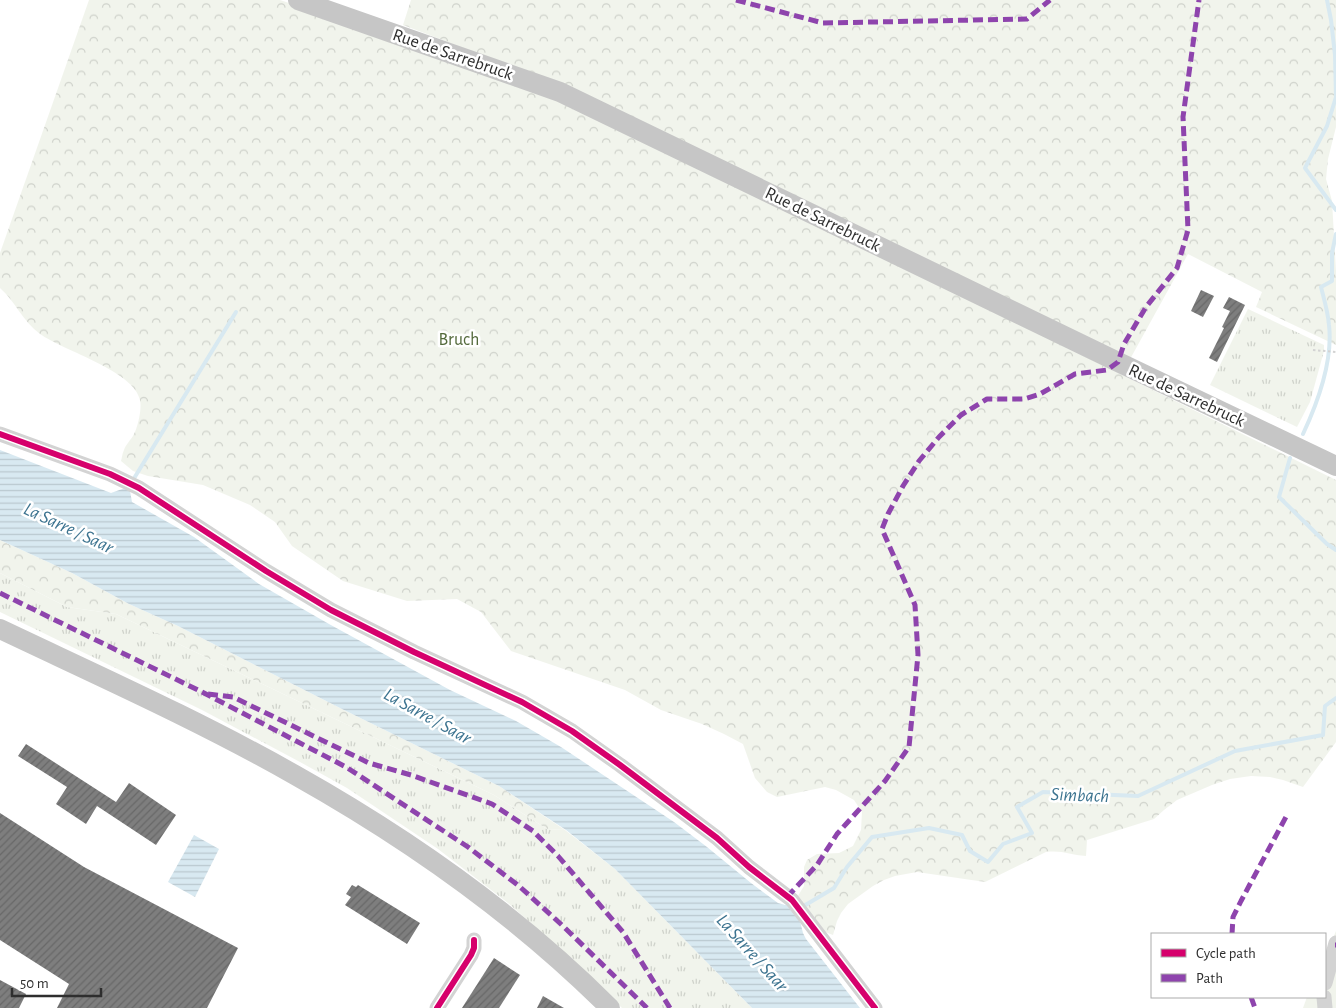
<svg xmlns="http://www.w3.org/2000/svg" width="1336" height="1008" font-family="'Alegreya Sans',sans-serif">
  <defs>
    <pattern id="grass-tufts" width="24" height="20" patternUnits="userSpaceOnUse" patternTransform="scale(1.25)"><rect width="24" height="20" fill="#f1f4ec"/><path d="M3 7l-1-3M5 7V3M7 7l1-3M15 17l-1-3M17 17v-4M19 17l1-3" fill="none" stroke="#cfd2cb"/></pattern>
    <pattern id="forest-crowns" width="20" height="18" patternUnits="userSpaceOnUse" patternTransform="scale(1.25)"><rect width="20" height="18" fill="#f1f4ec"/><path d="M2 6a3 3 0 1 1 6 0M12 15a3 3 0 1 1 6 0" fill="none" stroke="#cfd2cb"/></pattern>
    <pattern id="water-rules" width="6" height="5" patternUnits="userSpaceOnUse" patternTransform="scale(1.25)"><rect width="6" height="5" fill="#d8e9f1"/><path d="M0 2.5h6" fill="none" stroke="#bac8cf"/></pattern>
    <pattern id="building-hatch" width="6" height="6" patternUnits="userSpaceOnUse" patternTransform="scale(1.25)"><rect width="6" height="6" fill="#7e7e7e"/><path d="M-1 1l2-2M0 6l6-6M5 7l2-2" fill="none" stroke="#686868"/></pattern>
  </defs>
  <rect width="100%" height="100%" fill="#fff"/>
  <g fill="url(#grass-tufts)">
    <path d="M1248,309L1324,345V351L1310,402L1297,427L1210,385Z"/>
    <path d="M0,573L67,607L116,614L494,795L547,829L565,830L615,869L752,1008H622L568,956L508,903L438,849L347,788L300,762L202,710L0,612Z"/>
  </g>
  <g fill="url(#forest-crowns)">
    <path d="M89,0H280L400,40L556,97L1336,480V742L1303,787L1283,780L1270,777L1251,776L1230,779L1212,785L1177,800L1164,810L1154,819L1087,840L1086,856C1070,855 1063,850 1046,852L985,882L917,872L895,876L884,880L873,886L848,904L841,913L837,921L833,935L820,930L796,899L804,886V867L807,860L817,854L839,853L853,846L861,830L862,812L854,800L836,790L825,787L777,797L767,792L755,778L743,744L724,734L702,724L661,710L625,690L511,651L481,612L457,599L407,601L343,581L292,546L275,522L250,505L203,485L148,476L133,471L121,461C122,458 122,454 124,450C126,444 131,440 134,434C138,426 142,409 140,400C134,371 64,351 40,334C23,322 15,301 0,288V253Z"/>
    <path d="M411,0H1336V127L1328,159L1326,179L1332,201L1336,271V345L1256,307L1262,292L1188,254L1129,361L563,86L403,25Z"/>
    <path d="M0,540L72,573L129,604L178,626L342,709L499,786L565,830L547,829L494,795L116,614L67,607L0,573Z"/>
  </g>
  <path fill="#f1f4ec" d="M1336,931V1008H1303L1307,997H1325V957Z"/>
  <g fill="url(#water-rules)">
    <path d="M0,450L111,493L125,488L130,491L132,502L194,537L259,584L329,624L450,690L516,721L561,747L674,822L707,847L751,883L778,903L785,905L790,904L800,921L803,933L806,939L860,1008H752L615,869L566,830L499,786L342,709L178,626L129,604L72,573L0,540Z"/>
    <path d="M194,835L219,849L195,897L168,882Z"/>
  </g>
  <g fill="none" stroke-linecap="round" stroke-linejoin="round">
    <g stroke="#d8e9f1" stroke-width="4">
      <path d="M1327,0L1331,20L1335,55L1336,97L1327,126L1305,168L1336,210"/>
      <path d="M1303,434C1318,402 1333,360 1329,325C1328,312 1324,299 1321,287L1332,281V253L1336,234"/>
      <path d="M1290,458L1279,497L1327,544L1336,550"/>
      <path d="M133,480L236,312"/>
      <path d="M802,907L834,888L847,867L872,837L929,828L962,835L970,851L988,862L1003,844L1032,833L1017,807L1043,792L1138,796L1235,751L1323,735L1325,706L1336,698"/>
    </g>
  </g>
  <g fill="url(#building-hatch)">
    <path d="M1201,290L1214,296L1203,317L1191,311Z"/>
    <path d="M1229,297L1245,305L1217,362L1209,358L1224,328L1222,327L1230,311L1223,308Z"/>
    <path d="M26,744L116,802L129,783L176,815L156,845L97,806L86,824L56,804L67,787L18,756Z"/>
    <path d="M0,813L84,867L238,948L207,1008H57L69,984L0,940Z"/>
    <path d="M352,885L356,887L358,885L420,923L407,944L345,905L351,897L346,894Z"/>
    <path d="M494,958L520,975L499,1008H462Z"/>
    <path d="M0,980L26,994L19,1008H0Z"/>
    <path d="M543,996L564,1008H537Z"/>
  </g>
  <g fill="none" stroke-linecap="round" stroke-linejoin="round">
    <path stroke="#d3d3d3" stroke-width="2" stroke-dasharray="2.5 2.5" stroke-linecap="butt" d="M1313,350L1336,352"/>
    <g stroke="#d3d3d3" stroke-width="15">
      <path d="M0,434L110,474L139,488L266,571L331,610L414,652L522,702L572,731L620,765L717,838L749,867L792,900L875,1008"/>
      <path d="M1325,983L1336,943"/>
      <path d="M1324,997L1325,1008"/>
      <path d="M437,1008L471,955L474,948V940"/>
    </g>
    <g stroke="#c6c6c6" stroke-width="20">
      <path d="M298,0L560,92L1118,362L1336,466"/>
      <path d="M0,629C99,676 200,721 295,775C409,839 517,915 610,1008"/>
    </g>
    <g stroke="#8e44ad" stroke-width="5" stroke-dasharray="10 5" stroke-linecap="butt">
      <path d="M736,0L823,23L1027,19L1050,0"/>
      <path d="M0,593L204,693L346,767L468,847L519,886L563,926L647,1008"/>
      <path d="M208,694L233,697L369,763L411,775L492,804L533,831L558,856L623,932L670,1008"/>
      <path d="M787,897L817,865L837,834L885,781L909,747L918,655L915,605L882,529L888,514L903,486L919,461L939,437L961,415L987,399H1024L1040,394L1075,374L1107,370L1118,362L1124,344L1146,307L1177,268L1188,230L1183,117L1199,0"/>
      <path d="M1232,934L1233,917L1241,901L1287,815"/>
      <path d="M1335,945H1336"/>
      <path d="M1251,997L1255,1008"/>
    </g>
    <defs>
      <g id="cycleway">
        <path d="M0,434L110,474L139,488L266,571L331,610L414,652L522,702L572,731L620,765L717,838L749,867L792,900L875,1008"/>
        <path d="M437,1008L471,955L474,948V940"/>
      </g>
    </defs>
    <use href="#cycleway" stroke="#fff" stroke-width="9"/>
    <use href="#cycleway" stroke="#d6006c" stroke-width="6"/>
  </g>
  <g text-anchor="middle" stroke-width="5" stroke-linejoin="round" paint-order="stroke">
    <g font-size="18" fill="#2e2e2e" stroke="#fff">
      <text transform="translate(453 54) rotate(19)" y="6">Rue de Sarrebruck</text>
      <text transform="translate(823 219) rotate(26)" y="6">Rue de Sarrebruck</text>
      <text transform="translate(1187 395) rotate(25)" y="6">Rue de Sarrebruck</text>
    </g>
    <g font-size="18" fill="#546a3c" stroke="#fff">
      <text x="459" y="345">Bruch</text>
    </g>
    <g font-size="19" font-style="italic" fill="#3d7490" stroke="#fff">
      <text transform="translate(69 527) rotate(25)" y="7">La Sarre / Saar</text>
      <text transform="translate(428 715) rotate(29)" y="7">La Sarre / Saar</text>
      <text transform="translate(1080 794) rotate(2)" y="7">Simbach</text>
      <text transform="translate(753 952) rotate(48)" y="7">La Sarre / Saar</text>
    </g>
  </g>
  <rect x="1151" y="933" width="175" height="65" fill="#ffffff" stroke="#ababab"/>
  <rect x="1161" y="949" width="25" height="8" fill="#d6006c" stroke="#ababab"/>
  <text x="1196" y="958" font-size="15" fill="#2e2e2e">Cycle path</text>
  <rect x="1161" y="974" width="25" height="8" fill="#8e44ad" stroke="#ababab"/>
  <text x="1196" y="983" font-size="15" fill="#2e2e2e">Path</text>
  <path d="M12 988v8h89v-8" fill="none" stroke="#2e2e2e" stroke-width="2.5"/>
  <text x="20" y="988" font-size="15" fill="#2e2e2e" stroke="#ffffff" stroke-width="4" paint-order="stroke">50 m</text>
</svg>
